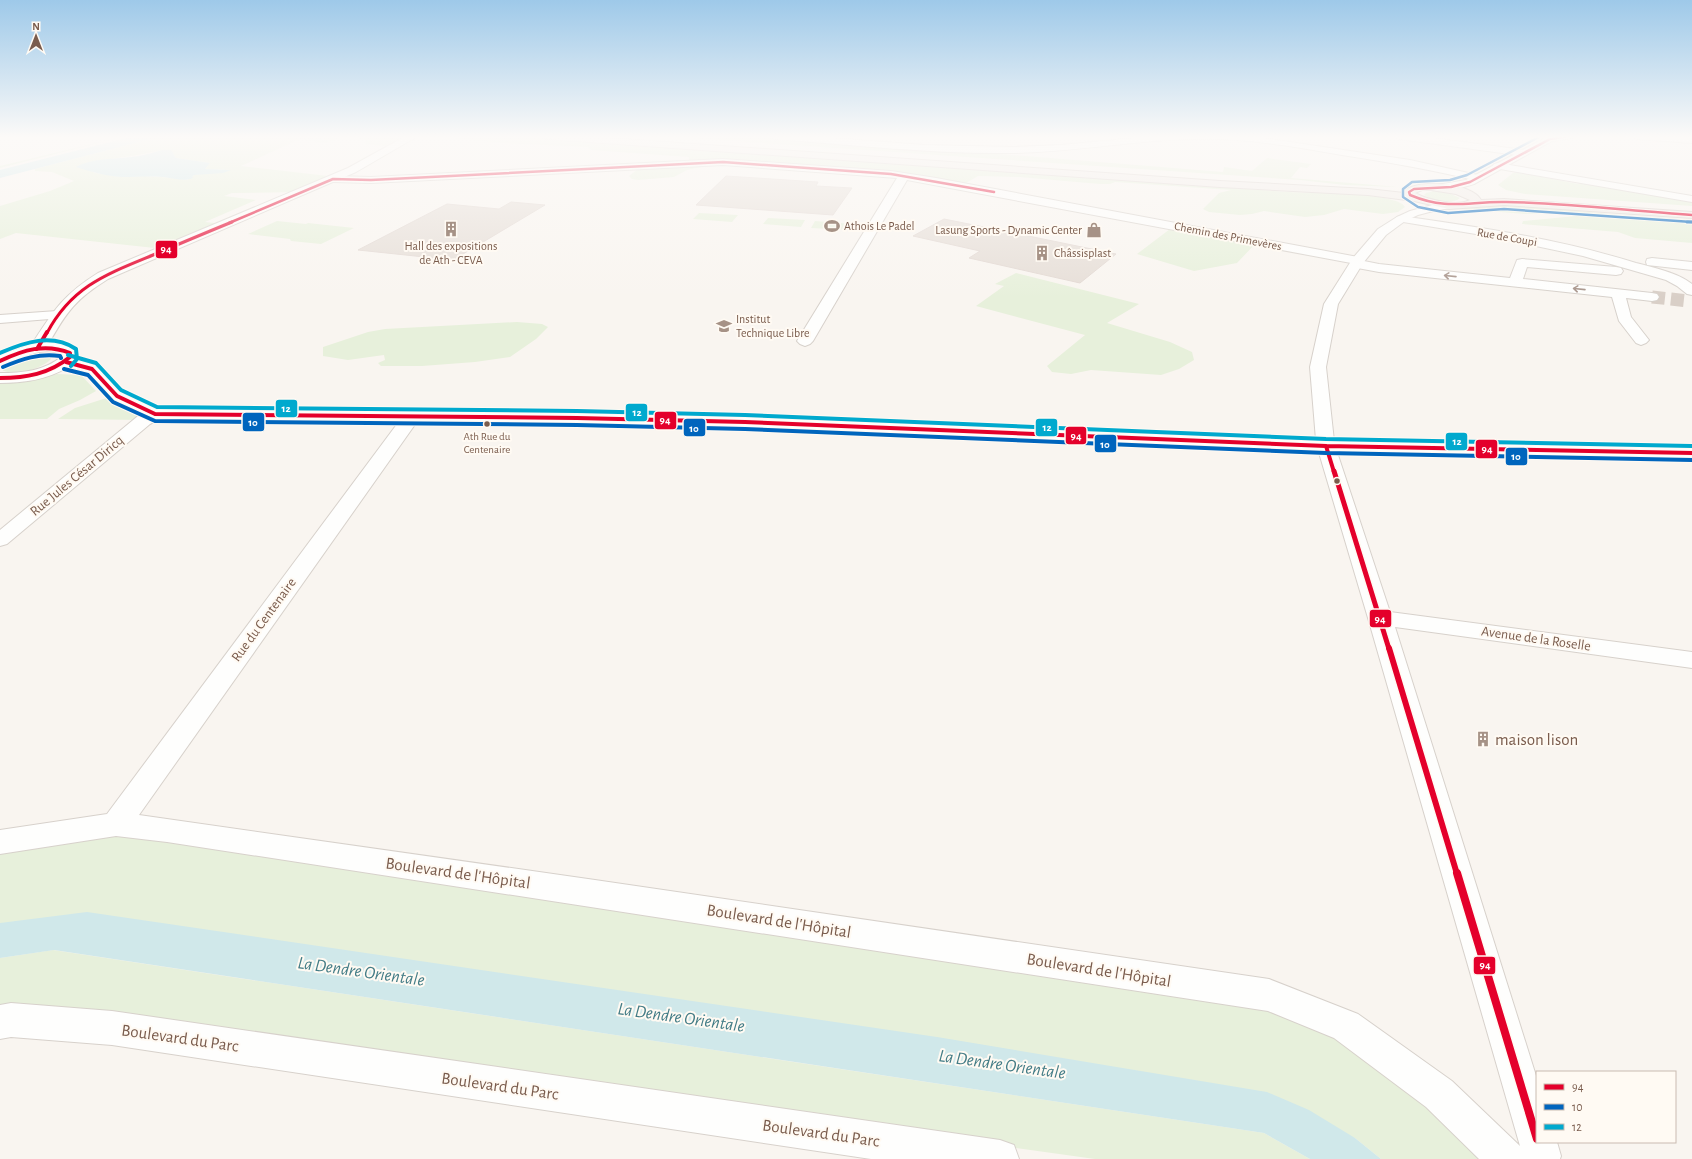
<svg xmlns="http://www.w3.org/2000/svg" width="1692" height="1159" viewBox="0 0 1692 1159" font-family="'Alegreya Sans',sans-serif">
<rect width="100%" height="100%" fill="#f9f5f0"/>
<path fill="#e7f0db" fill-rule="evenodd" d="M 118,136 L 126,136 L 0,168 L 0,166 L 117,138 Z
M 162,136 L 347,136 L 325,143 L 300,139 L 241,166 L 337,177 L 301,192 L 232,193 L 224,196 L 256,200 L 205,222 L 224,224 L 164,249 L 16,233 L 0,239 L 0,206 L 50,191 L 74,181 L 52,172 L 35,171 L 35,169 ZM 162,150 L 172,153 L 176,158 L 210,163 L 205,169 L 230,170 L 194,175 L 187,180 L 175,178 L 144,176 L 121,177 L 95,173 L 80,165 C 107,158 135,157 162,150 Z
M 353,136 L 406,136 L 384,146 L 366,144 L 365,140 Z
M 432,136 L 507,136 L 1288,192 C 1307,193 1398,192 1405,207 L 1398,212 L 1383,214 L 1344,209 L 1324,215 L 1305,217 L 1264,211 L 1252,214 L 1240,215 L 1209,212 L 1203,209 L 1219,193 L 1231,190 L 1115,182 L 1110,184 L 1100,184 L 1019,177 L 978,176 L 961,186 L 936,181 L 753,164 L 710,165 L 687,170 L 674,177 L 638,180 L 632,179 L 629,176 L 638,169 L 689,164 L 689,157 L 591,150 L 588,147 L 503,143 Z
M 661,136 L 775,136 L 1223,172 L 1224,167 L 1252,171 L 1267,158 L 1311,164 L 1307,168 L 1300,167 L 1291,178 L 1398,187 L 1345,185 L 1300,180 Z
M 1513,173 L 1523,173 L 1578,184 L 1580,183 L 1692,202 L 1692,206 L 1525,194 L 1506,190 L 1498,185 Z
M 1434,191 L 1451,194 L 1460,198 C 1452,205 1433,201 1424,195 L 1426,193 Z
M 1487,204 C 1521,202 1555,208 1588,212 C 1623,216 1657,217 1692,220 L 1692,243 L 1635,238 L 1618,232 L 1522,224 L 1523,221 L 1576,216 L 1569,212 L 1526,214 L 1450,208 L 1466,208 Z
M 699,213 L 738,215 L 732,222 L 693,219 Z
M 768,218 L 805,220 L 801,227 L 763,224 Z
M 277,221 L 306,224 L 308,223 L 354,228 L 321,244 L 291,241 L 290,239 L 248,234 Z
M 815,221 L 853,224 L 849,230 L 811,228 Z
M 1174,226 L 1257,242 L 1237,263 L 1194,271 L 1137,254 Z
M 1016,273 L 1139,304 L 1107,323 L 1170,342 L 1192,352 L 1194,360 L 1179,369 L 1161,375 L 1091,370 L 1071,374 L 1052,372 L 1047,366 L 1085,335 L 976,306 L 1004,286 L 995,284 Z
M 517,322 L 542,324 L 548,327 L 536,339 L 510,357 L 475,362 L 422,366 L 381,366 L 378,363 L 385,360 L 384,355 L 348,360 L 323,356 L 323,347 L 368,332 L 385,329 Z
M 43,354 L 51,357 L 51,359 C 42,369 11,378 1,369 C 4,358 32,354 43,354 Z
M 57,374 L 81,375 L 96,391 L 80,400 L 59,409 L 47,419 L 0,419 L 0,384 Z
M 116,395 L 155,414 L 144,420 L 58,419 L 75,408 Z
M 116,824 L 1269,995 L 1346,1026 L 1506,1159 L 1381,1159 L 1355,1138 L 0,923 L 0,842 Z
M 53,950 L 1264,1133 L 1310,1159 L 1095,1159 L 19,1008 L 0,1010 L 0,958 Z"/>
<path fill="#d0e8ea" d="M 134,136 L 162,136 L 0,178 L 0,170 Z
M 248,136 L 336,136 L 320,140 L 286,138 L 282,139 Z
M 162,150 L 171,150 L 176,158 L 210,163 L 205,169 L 231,170 L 223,173 L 194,175 L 192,177 L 193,178 C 184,182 173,178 163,177 C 149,176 136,177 122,177 C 106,176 91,172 76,167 C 92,158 114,159 131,157 C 142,156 152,153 162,150 Z
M 87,912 L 937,1037 L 1267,1092 L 1309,1110 L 1355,1138 L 1381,1159 L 1310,1159 L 1264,1133 L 54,950 L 0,958 L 0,923 Z"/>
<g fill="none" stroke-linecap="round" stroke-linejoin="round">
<path stroke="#d0e8ea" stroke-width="3.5" d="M 1661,136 L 1692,138"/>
</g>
<path fill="#e6ded7" stroke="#e2d8d2" d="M 726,176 L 818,182 L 816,186 L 852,188 L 833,215 L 696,205 Z
M 511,202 L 545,205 L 453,260 L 358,250 L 447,204 L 499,209 Z
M 944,219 L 1009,232 L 1116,254 L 1080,283 L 969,258 L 980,251 L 913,236 Z"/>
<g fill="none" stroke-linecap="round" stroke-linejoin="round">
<path stroke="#d9cfc7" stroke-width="13" stroke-dasharray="13 6" stroke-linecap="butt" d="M 1652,297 L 1689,301"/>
<defs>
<path id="minor" d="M 770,136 L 805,136 L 924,145 L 1013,147 L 1061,145 L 1157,136 L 1250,136 L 1410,160 L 1482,176 L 1483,178 L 1478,181 C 1433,170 1388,162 1342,155 C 1302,148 1262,141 1222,139 C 1152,136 1083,152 1013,153 C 933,154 854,145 775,139 Z
M 1394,136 L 1417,136 L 1524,150 L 1529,153 L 1524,156 L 1399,139 Z
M 1632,136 L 1692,137 L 1692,143 L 1637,139 Z
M 723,159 L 891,171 L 936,178 L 1358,257 L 1363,258 L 1364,261 L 1379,264 L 1510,278 L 1517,260 L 1522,259 L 1616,267 L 1621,268 L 1623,271 L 1621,274 L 1616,275 L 1527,267 L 1523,279 L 1652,293 L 1657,294 L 1659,297 L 1657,300 L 1652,301 L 1626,298 L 1631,317 L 1649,340 L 1646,343 L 1641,345 L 1636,343 L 1619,321 L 1612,297 L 1379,272 L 1352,267 L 1351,263 L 907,180 L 813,341 L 810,344 L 805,346 L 800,344 L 797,341 L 897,178 L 723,165 L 371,183 L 333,182 L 328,179 L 333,176 L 371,177 Z
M 1498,163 L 1692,196 L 1692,202 L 1494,168 L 1493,166 L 1494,164 Z
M 1401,216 C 1480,227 1559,239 1636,263 C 1655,268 1676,272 1692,284 L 1692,295 L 1687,294 L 1677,286 L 1666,280 L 1583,256 L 1494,237 L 1397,221 L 1395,219 L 1397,217 Z
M 1652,258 L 1692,262 L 1692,270 L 1647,265 L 1646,262 L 1647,259 Z
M 57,311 L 62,312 L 64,315 L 62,318 L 0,323 L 0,315 Z
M 155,409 L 161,410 L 164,414 L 161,418 L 150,424 L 7,544 L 0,546 L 0,530 L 138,416 Z
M 412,411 L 418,412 L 421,416 L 139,815 L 595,880 L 1269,979 L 1358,1014 L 1452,1081 L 1520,1146 L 1368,618 L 1317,446 L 1320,442 L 1326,441 L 1332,442 L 1335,446 L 1390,612 L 1692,652 L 1692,668 L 1395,627 L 1537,1079 L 1537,1142 L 1557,1142 L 1561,1156 L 1560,1159 L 1479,1159 L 1426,1107 L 1334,1038 L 1268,1011 L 167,842 L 116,836 L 0,854 L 0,830 L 107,814 L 406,412 Z
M 11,1003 L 112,1011 L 1000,1140 L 1014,1145 L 1019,1159 L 871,1159 L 112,1045 L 11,1037 L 0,1039 L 0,1005 Z"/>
<path id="tertiary" d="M 406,136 L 418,136 L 356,172 L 108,279 C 76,299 67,311 49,343 C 58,343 72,345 78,353 L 76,360 L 98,366 L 123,392 L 158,409 L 577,413 L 745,417 L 1316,440 L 1310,367 L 1324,304 L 1353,258 L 1378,229 L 1397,217 L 1410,211 L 1436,204 L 1449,203 L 1455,206 L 1453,208 L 1437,210 L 1418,215 L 1405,221 L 1386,235 L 1363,263 L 1338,304 L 1326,367 L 1334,441 L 1692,447 L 1692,459 L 1326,451 L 745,427 L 577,423 L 155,419 L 111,400 L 86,372 L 68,367 C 47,380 23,383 0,383 L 0,373 C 22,373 45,371 62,356 C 45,343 18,361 0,366 L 0,355 L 32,344 C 54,310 63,295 98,273 L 348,168 Z"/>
<path id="secondary" d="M 1554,136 L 1574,136 L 1572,138 L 1552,141 L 1474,184 C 1465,187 1438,195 1432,188 L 1437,185 L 1466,180 L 1547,137 Z"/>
<path id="trunk" d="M 543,136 L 581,136 L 1220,181 L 1368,189 L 1404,193 L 1405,190 C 1421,179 1472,183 1481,200 L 1504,199 L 1692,212 L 1692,218 L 1504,205 L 1449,209 L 1414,201 L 1368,195 L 1220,187 L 547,139 L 544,138 ZM 1431,190 L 1456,194 L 1470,200 C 1457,207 1428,200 1415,193 L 1422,190 Z"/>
</defs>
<use href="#minor" stroke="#d7d1cb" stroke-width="2"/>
<use href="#tertiary" stroke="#d7d1cb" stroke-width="2"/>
<use href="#secondary" stroke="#d9d2cb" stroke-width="2"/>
<use href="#trunk" stroke="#dad1cc" stroke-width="2"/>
<use href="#minor" fill="#fefefd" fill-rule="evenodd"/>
<use href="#tertiary" fill="#fefefd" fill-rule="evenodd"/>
<use href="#secondary" fill="#fefefd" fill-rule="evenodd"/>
<use href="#trunk" fill="#f2ece8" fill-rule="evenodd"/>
<defs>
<path id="bus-1-far5" d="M 1569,136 L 1550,139 L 1470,182 L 1451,187 L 1414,189 L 1409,192 L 1410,195 C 1448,211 1468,201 1506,202 C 1568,203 1630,211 1692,215
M 229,223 L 333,179 L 371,180 L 723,162 L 891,174 L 994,192"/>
<path id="bus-1-far4" d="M 47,333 C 72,286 107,274 153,255 C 179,244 205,233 232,222"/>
<path id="bus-1-far3" d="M 37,349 L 47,332
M 0,361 C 23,350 45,343 70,353 L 70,357 C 49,374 26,378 0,378
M 66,362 L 92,369 L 117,396 L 155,414 L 577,418 L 745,422 L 1326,446 L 1692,453
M 1326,446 L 1334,472"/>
<path id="bus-1-far2" d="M 1334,471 L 1389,649"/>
<path id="bus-1-far1" d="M 1389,648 L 1457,874"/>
<path id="bus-1" d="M 1457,873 L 1537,1139"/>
<path id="bus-2-far2" d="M 1541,136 L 1467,175 L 1450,180 L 1412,182 L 1403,189 L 1403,197 L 1418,207 L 1448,213 L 1504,209 L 1692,222"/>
<path id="bus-2-far1" d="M 1687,222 L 1692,222"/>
<path id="bus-2" d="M 3,367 C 22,359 39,353 60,356 L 61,358
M 64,369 L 88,375 L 113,402 L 155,421 L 577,425 L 745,429 L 1326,453 L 1692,460"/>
<path id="bus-3" d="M 0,353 C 25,342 52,333 76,349 L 77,359 L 71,366
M 68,355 L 96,363 L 121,390 L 157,407 L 577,411 L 745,415 L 1326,439 L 1692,446"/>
</defs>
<use href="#bus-1-far5" stroke="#fffaf3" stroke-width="4"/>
<use href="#bus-1-far4" stroke="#fffaf3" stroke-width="5"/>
<use href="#bus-1-far3" stroke="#fffaf3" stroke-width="6"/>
<use href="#bus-1-far2" stroke="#fffaf3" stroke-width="8"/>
<use href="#bus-1-far1" stroke="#fffaf3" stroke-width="9"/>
<use href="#bus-1" stroke="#fffaf3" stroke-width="11"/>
<use href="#bus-2-far2" stroke="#fffaf3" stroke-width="4"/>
<use href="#bus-2-far1" stroke="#fffaf3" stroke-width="5"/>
<use href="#bus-2" stroke="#fffaf3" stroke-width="6"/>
<use href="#bus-3" stroke="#fffaf3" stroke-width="6"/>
<use href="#bus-1-far5" stroke="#e4002b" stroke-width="2.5"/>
<use href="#bus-1-far4" stroke="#e4002b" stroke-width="3"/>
<use href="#bus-1-far3" stroke="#e4002b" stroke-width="4"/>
<use href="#bus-1-far2" stroke="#e4002b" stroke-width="5"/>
<use href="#bus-1-far1" stroke="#e4002b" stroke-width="6"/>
<use href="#bus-1" stroke="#e4002b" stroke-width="8"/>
<use href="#bus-2-far2" stroke="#0065bd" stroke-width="2.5"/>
<use href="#bus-2-far1" stroke="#0065bd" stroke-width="3"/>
<use href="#bus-2" stroke="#0065bd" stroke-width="4"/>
<use href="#bus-3" stroke="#00a9ce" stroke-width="4"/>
</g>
<defs><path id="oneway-shaft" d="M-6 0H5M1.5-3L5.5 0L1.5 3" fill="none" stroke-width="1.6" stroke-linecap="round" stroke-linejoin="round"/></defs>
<g stroke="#a8958b">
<use href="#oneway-shaft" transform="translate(1450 276) rotate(-174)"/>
<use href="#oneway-shaft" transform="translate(1579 289) rotate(-174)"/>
</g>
<linearGradient id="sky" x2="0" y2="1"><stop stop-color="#9ec9e9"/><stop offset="0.46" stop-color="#fcfaf8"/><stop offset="1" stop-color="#fcfaf8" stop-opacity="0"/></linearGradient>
<rect width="1692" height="298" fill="url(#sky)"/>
<defs>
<symbol id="stadium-bare" viewBox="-9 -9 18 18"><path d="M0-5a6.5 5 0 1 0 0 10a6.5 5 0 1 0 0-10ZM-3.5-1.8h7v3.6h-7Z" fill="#a69286" stroke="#fffaf3" stroke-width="2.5" paint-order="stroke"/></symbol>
<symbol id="building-bare" viewBox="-9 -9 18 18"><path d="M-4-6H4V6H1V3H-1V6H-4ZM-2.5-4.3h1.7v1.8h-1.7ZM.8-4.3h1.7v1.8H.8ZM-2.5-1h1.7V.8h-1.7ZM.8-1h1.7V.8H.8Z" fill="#a69286" stroke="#fffaf3" stroke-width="2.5" paint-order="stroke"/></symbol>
<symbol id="shop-bare" viewBox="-9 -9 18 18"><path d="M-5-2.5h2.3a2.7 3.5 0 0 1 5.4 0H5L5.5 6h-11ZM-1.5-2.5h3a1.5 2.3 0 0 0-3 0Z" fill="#a69286" stroke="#fffaf3" stroke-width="2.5" paint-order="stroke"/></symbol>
<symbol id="school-bare" viewBox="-9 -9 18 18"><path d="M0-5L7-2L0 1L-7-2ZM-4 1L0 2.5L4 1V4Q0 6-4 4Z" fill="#a69286" stroke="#fffaf3" stroke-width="2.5" paint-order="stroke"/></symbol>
</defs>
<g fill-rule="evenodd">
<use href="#stadium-bare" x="821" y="215" width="22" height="22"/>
<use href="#building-bare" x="440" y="218" width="22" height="22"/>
<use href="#shop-bare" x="1083" y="219" width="22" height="22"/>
<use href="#building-bare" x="1031" y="242" width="22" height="22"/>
<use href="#school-bare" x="713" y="315" width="22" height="22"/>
<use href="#building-bare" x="1472" y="728" width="22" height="22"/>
</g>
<g fill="#7a5c4d" stroke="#fffaf3" stroke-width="1.5">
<circle cx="487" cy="424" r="3.5"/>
<circle cx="1337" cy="481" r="3.5"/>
</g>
<g text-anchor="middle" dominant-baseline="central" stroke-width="4" stroke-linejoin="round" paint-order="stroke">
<g font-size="11" fill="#7a5c4d" stroke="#fffaf3">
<text x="487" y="436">Ath Rue du<tspan x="487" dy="13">Centenaire</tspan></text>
</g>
<g font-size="12" fill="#7a5c4d" stroke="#fffaf3" text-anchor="start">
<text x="844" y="226">Athois Le Padel</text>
<text x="1082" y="230" text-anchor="end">Lasung Sports - Dynamic Center</text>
<text x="451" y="246" text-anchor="middle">Hall des expositions<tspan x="451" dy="14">de Ath - CEVA</tspan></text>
<text x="1054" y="253">Châssisplast</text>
<text x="736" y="319">Institut<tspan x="736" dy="14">Technique Libre</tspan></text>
</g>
<g font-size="12" fill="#7a5c4d" stroke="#fffaf3">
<text transform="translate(1228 236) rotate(11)">Chemin des Primevères</text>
<text transform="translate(1507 237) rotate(10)">Rue de Coupi</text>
</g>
<g font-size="14" fill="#7a5c4d" stroke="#fffaf3">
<text transform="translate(77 476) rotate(-40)">Rue Jules César Diricq</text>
<text transform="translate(264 620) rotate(-54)">Rue du Centenaire</text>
<text transform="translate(1536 639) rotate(8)">Avenue de la Roselle</text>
</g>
<g font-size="17" fill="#7a5c4d" stroke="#fffaf3" text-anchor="start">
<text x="1495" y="739">maison lison</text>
</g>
<g font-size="17" fill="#7a5c4d" stroke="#fffaf3">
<text transform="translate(458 873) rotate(8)">Boulevard de l'Hôpital</text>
<text transform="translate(779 921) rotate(9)">Boulevard de l'Hôpital</text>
<text transform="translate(1099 970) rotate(9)">Boulevard de l'Hôpital</text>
<text transform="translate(180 1038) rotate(8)">Boulevard du Parc</text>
<text transform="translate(500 1086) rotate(8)">Boulevard du Parc</text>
<text transform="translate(821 1133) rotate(8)">Boulevard du Parc</text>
</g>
<g font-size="18" font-style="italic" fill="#437c86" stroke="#fffaf3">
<text transform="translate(361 972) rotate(8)">La Dendre Orientale</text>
<text transform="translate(681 1018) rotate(8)">La Dendre Orientale</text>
<text transform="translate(1002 1065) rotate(8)">La Dendre Orientale</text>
</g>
</g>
<g stroke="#fffaf3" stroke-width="1.5">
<rect x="155" y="240" width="23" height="19" rx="4" fill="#e4002b"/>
<rect x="275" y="399" width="23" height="19" rx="4" fill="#00a9ce"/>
<rect x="625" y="403" width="23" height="19" rx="4" fill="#00a9ce"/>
<rect x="654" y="411" width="23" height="19" rx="4" fill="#e4002b"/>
<rect x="242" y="412" width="23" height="20" rx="4" fill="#0065bd"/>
<rect x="1035" y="418" width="23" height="19" rx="4" fill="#00a9ce"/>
<rect x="683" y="418" width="23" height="19" rx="4" fill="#0065bd"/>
<rect x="1065" y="426" width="22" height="19" rx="4" fill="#e4002b"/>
<rect x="1445" y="432" width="23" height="19" rx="4" fill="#00a9ce"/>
<rect x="1094" y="434" width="23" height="19" rx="4" fill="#0065bd"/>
<rect x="1475" y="439" width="23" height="20" rx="4" fill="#e4002b"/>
<rect x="1505" y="447" width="23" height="19" rx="4" fill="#0065bd"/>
<rect x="1369" y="609" width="23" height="19" rx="4" fill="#e4002b"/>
<rect x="1473" y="956" width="23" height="19" rx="4" fill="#e4002b"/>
</g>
<g font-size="11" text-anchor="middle" font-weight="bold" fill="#fff">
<text x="166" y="253">94</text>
<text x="286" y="412">12</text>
<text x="637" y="416">12</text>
<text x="665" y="424">94</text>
<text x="253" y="426">10</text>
<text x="1047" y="431">12</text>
<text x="694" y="432">10</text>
<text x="1076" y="440">94</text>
<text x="1457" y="445">12</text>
<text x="1105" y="448">10</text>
<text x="1487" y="453">94</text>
<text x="1516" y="460">10</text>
<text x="1380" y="623">94</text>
<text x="1485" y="969">94</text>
</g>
<rect x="1536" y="1071" width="140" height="72" fill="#fffaf3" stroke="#cabbb1"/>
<rect x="1544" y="1084" width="20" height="6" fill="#e4002b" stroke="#cabbb1"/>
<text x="1572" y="1091" font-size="12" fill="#7a5c4d">94</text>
<rect x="1544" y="1104" width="20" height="6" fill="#0065bd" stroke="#cabbb1"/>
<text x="1572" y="1111" font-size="12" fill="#7a5c4d">10</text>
<rect x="1544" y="1124" width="20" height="6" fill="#00a9ce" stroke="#cabbb1"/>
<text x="1572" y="1131" font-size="12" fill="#7a5c4d">12</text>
<g transform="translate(36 36)" stroke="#fffaf3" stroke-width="3" paint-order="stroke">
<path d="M0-3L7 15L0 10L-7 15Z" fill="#7a5c4d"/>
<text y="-6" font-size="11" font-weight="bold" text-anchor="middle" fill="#7a5c4d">N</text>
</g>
</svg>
